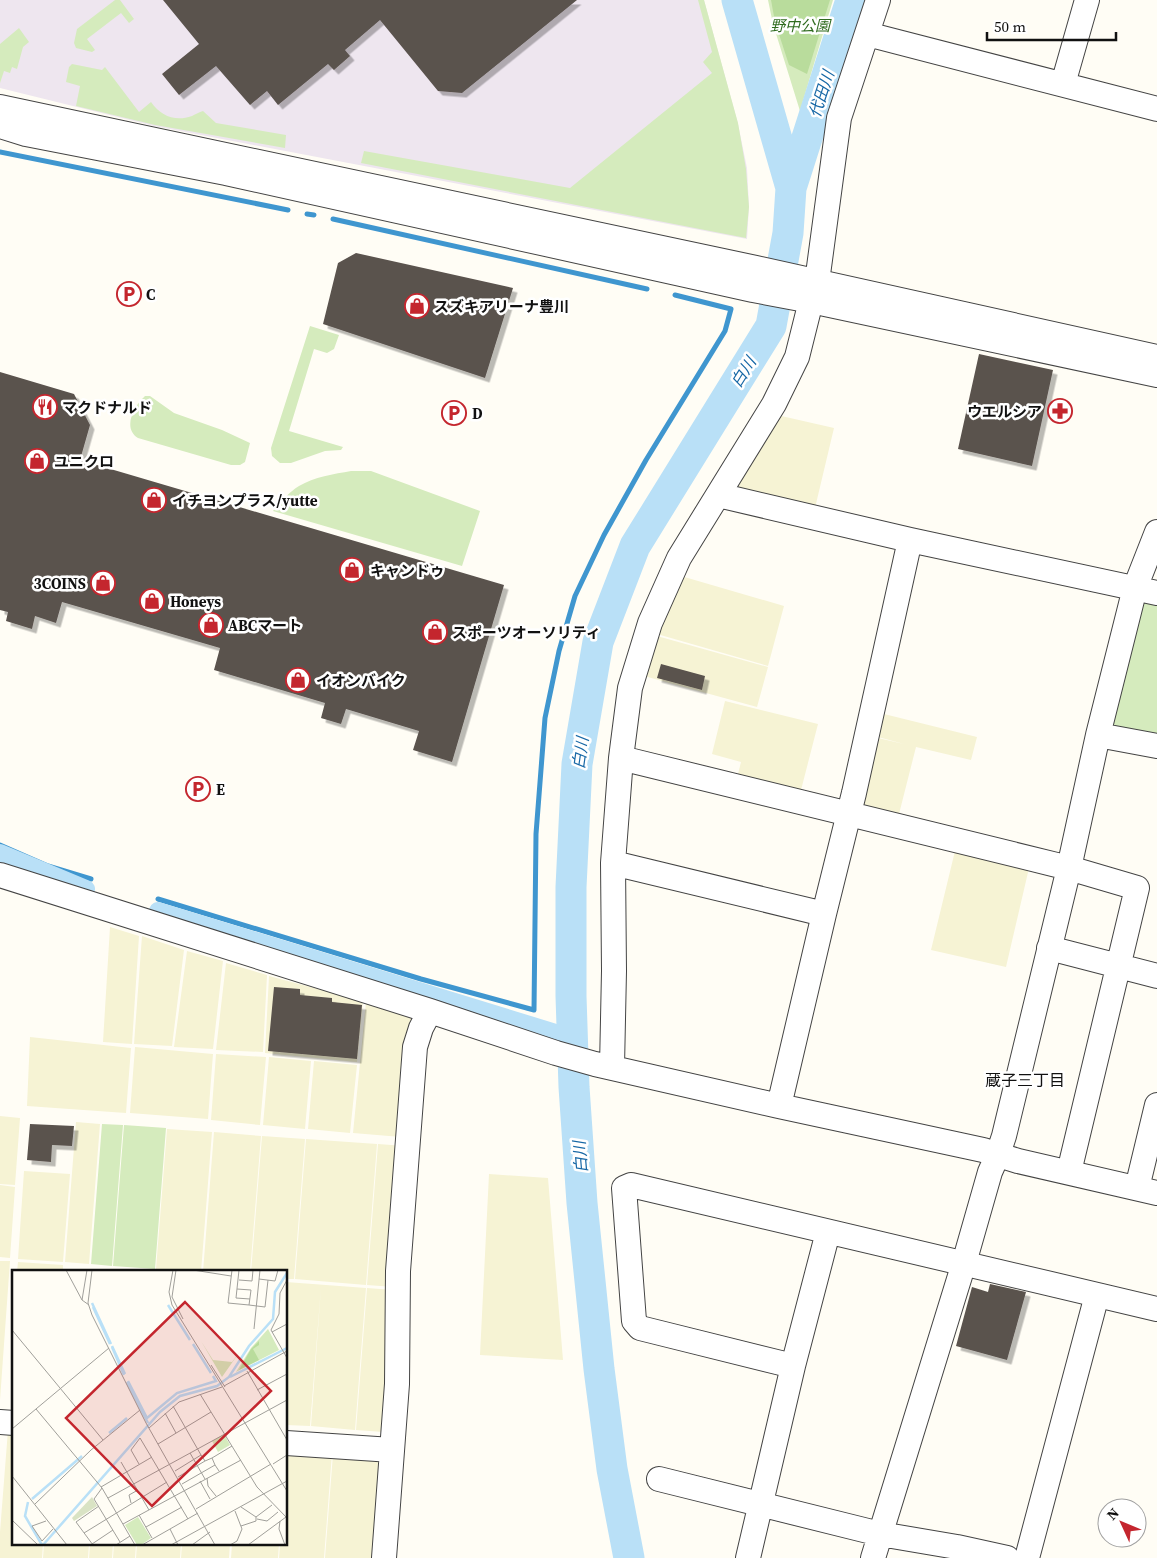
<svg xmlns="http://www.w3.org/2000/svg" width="1157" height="1558" viewBox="0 0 1157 1558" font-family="'Source Serif 4','Noto Sans JP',serif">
<defs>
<filter id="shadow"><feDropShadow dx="4.5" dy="4.5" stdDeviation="0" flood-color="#0004"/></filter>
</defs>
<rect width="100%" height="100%" fill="#fffdf5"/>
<path fill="#eee6ef" d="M 0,0 L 704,0 L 738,124 L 747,168 L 749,207 L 747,239 L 154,126 L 0,88 Z"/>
<path fill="#f6f3d4" d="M 777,415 L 834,428 L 815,508 L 733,489 Z
M 681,576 L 784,606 L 768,666 L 657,634 Z
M 657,636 L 768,667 L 757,707 L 644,676 Z
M 725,701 L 818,724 L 800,794 L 737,778 L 741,762 L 712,754 Z
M 884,714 L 977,737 L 971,760 L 916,747 L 898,818 L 862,811 L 878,738 L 904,744 L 878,737 Z
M 955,851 L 1029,868 L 1006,967 L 931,950 Z
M 110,927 L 139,936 L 132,1044 L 103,1042 Z
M 142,936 L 184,950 L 172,1046 L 134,1044 Z
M 187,951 L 223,961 L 213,1049 L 174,1047 Z
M 226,963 L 267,975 L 263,1052 L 216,1050 Z
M 269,976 L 363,1001 L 357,1062 L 265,1053 Z
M 366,1002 L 412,1016 L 401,1137 L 353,1133 Z
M 30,1037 L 131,1048 L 126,1113 L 27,1106 Z
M 135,1047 L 213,1054 L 208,1119 L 130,1113 Z
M 216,1054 L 266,1057 L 260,1125 L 211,1120 Z
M 269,1057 L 311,1061 L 305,1129 L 263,1125 Z
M 314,1061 L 357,1065 L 350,1133 L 308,1129 Z
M 0,1116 L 20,1118 L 15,1185 L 0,1184 Z
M 76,1122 L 100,1124 L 89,1264 L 65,1262 Z
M 167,1129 L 212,1132 L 201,1272 L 156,1269 Z
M 214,1132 L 261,1136 L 250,1272 L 203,1272 Z
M 262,1136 L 305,1139 L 294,1279 L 286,1279 L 286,1272 L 251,1272 Z
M 306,1139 L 377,1144 L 366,1285 L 295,1279 Z
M 378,1144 L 405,1146 L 394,1287 L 367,1285 Z
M 24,1171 L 70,1174 L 63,1262 L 18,1259 Z
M 489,1174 L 548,1178 L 563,1360 L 480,1355 Z
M 0,1185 L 15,1187 L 10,1258 L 0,1257 Z
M 0,1261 L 10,1261 L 0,1400 Z
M 18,1262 L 63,1265 L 63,1272 L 17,1272 Z
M 286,1282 L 366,1288 L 355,1430 L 311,1426 L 321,1287 L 310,1426 L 286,1425 Z
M 367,1288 L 394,1290 L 383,1432 L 356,1430 Z
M 8,1430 L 14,1430 L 14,1544 L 43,1544 L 42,1558 L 0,1558 L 0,1532 Z
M 287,1450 L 332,1453 L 324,1558 L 279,1558 L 280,1544 L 286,1544 Z
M 333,1454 L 384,1457 L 376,1558 L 325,1558 Z
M 44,1544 L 89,1544 L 88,1558 L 43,1558 Z
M 90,1544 L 113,1544 L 112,1558 L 89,1558 Z
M 114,1544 L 136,1544 L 135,1558 L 113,1558 Z
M 137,1544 L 181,1544 L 180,1558 L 136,1558 Z
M 182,1544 L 230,1544 L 229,1558 L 181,1558 Z
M 232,1544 L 279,1544 L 278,1558 L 231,1558 Z"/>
<path fill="#d5ebbd" d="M 115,0 L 120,0 L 134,19 L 129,23 L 121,13 L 87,39 L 95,50 L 92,52 L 76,48 L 74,43 L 77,29 Z
M 698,0 L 704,0 L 738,123 L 746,169 L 749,207 L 746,238 L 361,163 L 364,151 L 570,188 L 712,73 L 703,62 L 712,52 Z
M 768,0 L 833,0 L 800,111 L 773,24 Z
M 19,28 L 29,42 L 23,47 L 17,69 L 12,67 L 10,73 L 4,71 L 0,83 L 0,44 Z
M 72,64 L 102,70 L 105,67 L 139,112 L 151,102 C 161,116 175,122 192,116 C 196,114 199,112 203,111 L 216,123 L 286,135 L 285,148 L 155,125 L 76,106 L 80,86 L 66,82 L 69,67 Z
M 310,326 L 339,335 L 334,349 L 327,353 L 314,349 L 289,431 L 343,447 L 341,450 L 325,451 L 291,463 L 280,463 L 272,456 L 271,448 Z
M 145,396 L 150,396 L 174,413 L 222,430 L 250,443 L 245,462 L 240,465 L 231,465 L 138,438 C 122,428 134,406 145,396 Z
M 351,471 L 371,471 L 480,511 L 462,566 L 273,511 C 281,502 289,492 299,486 C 314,477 334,474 351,471 Z
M 1141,602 L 1157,605 L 1157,738 L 1111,728 Z
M 102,1124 L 123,1125 L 112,1266 L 91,1264 Z
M 124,1125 L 166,1128 L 155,1269 L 113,1266 Z"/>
<path fill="#b9dc9c" d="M 771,0 L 830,0 L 807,74 L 789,65 L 775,22 Z"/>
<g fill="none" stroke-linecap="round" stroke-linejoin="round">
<path stroke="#3f96cf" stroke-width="5" d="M 0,152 L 288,210
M 307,214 L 314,215
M 333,219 L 647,289
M 0,845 L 48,866 L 91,879
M 158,899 L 421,979 L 534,1010 L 536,834 L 545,718 L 559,651 L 575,596 L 604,535 L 646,460 L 725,331 L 731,309 L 675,295"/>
<path stroke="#b9e0f7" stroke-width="18" d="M 0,853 L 86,889
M 158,911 L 572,1038"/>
<path stroke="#b9e0f7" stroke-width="31" d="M 791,188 L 851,0
M 629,1558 L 612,1469 L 599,1369 L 582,1203 L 574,1087 L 571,996 L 571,887 L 577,764 L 598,642 L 635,546 L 771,326 L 788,233 L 791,188 L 737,0"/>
</g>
<path fill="#5a524d" filter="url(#shadow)" d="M 163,0 L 577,0 L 462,93 L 438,91 L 380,20 L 345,50 L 350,56 L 334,70 L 328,64 L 278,105 L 267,91 L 250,105 L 216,66 L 179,95 L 162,74 L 199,44 Z
M 356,253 L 513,288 L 485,378 L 323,324 L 338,263 Z
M 979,354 L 1053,370 L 1032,466 L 958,449 Z
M 0,372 L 74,394 L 90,425 L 80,460 L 504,585 L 452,762 L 413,750 L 419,731 L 346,709 L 341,724 L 321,718 L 325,703 L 214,670 L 220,648 L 62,602 L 56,623 L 35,616 L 32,629 L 6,621 L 8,612 L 0,610 Z
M 661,664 L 705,676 L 702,690 L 657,678 Z
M 274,987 L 300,989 L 300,995 L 332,998 L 332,1002 L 362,1005 L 357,1059 L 268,1051 Z
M 30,1124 L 74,1126 L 72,1146 L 52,1145 L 51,1162 L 27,1160 Z
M 990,1284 L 1026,1292 L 1007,1360 L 956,1346 L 972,1287 L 988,1292 Z"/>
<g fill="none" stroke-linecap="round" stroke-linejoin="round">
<defs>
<path id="minor" d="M 867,34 L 1157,109
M 1063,84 L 1087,0
M 0,107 L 756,268 L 1157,357
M 0,126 L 26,134 L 226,173 L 753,290 L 811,301 L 1157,375
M 817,282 L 839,118 L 878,0
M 718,495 L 910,540 L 1157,593
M 1098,735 L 1157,746
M 621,758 L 1069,868 L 1137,888 L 1069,1172
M 613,863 L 824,914
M 0,875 L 430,1011 L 556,1053 L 595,1064 L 779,1106 L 983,1150 L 1018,1161 L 1157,1193
M 1049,948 L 1157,976
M 612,1067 L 614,971 L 613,863 L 621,758 L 630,688 L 650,623 L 679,558 L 774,404 L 797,357 L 811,301
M 779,1106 L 824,914 L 854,793 L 910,540
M 1137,1188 L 1157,1105
M 793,1366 L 640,1328 L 634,1321 L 624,1188 L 631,1185 L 1157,1309
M 0,1422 L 14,1423
M 286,1443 L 392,1450
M 659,1479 L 880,1534 L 957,1547 L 1007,1558
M 384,1558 L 397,1384 L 398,1271 L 415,1047 L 421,1028 L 430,1011
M 748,1558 L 793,1366 L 828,1232
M 873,1558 L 964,1263 L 990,1172 L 998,1154 L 1004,1136 L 1069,868 L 1098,735 L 1135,588 L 1157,532
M 1027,1558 L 1097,1295"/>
</defs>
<use href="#minor" stroke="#444" stroke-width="26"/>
<use href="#minor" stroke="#fff" stroke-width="24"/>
</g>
<defs>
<symbol id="parking-ring" viewBox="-11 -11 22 22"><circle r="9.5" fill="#fff" stroke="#c4262e" stroke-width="1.5"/><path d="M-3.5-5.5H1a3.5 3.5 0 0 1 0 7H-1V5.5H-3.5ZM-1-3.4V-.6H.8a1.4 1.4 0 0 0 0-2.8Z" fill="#c4262e"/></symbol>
<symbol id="shop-ring" viewBox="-11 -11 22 22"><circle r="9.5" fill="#fff" stroke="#c4262e" stroke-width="1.5"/><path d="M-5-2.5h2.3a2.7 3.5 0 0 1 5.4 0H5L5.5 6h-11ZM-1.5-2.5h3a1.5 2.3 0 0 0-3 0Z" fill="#c4262e"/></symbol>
<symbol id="restaurant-ring" viewBox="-11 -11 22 22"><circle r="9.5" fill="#fff" stroke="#c4262e" stroke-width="1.5"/><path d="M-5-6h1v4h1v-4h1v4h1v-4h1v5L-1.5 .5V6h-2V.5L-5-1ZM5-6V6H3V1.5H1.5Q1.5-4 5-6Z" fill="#c4262e"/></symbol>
<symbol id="pharmacy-ring" viewBox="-11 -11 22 22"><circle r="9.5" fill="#fff" stroke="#c4262e" stroke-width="1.5"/><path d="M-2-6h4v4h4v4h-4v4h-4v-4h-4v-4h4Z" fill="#c4262e"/></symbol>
</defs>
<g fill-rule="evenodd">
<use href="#parking-ring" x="115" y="280" width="28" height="28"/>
<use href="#shop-ring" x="403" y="292" width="28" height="28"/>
<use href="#restaurant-ring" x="31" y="393" width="28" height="28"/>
<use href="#pharmacy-ring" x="1046" y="397" width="28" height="28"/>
<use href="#parking-ring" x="440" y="399" width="28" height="28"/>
<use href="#shop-ring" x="23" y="447" width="28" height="28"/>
<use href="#shop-ring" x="140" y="486" width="28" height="28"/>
<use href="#shop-ring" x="338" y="556" width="28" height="28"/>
<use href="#shop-ring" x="89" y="569" width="28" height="28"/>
<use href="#shop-ring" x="138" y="587" width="28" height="28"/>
<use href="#shop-ring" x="197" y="611" width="28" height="28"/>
<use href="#shop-ring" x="421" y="618" width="28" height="28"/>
<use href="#shop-ring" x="284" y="666" width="28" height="28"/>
<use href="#parking-ring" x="184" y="775" width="28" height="28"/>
</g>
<g text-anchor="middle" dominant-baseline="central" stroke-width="5" stroke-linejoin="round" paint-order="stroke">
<g font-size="15" font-style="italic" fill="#2f6b1f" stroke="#fff">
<text x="800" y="25">野中公園</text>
</g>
<g font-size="15" font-weight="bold" fill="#111" stroke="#fff" text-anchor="start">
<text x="146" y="294">C</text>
<text x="434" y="306">スズキアリーナ豊川</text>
<text x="62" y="407">マクドナルド</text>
<text x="1042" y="411" text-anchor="end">ウエルシア</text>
<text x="472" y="413">D</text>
<text x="54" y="461">ユニクロ</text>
<text x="172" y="500">イチヨンプラス/yutte</text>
<text x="370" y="570">キャンドゥ</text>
<text x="86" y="583" text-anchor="end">3COINS</text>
<text x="170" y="601">Honeys</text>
<text x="228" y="625">ABCマート</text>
<text x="452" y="632">スポーツオーソリティ</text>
<text x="316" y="680">イオンバイク</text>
<text x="216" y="789">E</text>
</g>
<g font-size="16" font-style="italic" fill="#1768a6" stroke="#fff">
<text transform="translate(821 94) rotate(-72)">代田川</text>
<text transform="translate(743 372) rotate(-58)">白川</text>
<text transform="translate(580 753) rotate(-82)">白川</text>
<text transform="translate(580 1157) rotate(-95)">白川</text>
</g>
<g font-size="16" fill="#111" stroke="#fff">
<text x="1025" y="1080">蔵子三丁目</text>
</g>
</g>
<g transform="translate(12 1270)">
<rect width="275" height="275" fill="#fffdf5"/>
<path d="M 256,59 L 267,80 L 224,102 L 239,78 ZM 189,71 L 201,90 L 220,92 L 229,80 L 210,107 ZM 212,164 L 218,175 L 206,182 L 200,171 ZM 126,247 L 139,268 L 129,275 L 125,275 L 113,255 Z" fill="#d5ebbd"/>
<path d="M 247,71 L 247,75 L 241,79 L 247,90 L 227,100 L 239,79 Z" fill="#b9dc9c"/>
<path d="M 80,227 L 85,236 L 62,251 L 60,248 Z" fill="#d9e3c4"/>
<path fill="none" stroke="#b9e0f7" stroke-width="2.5" d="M 80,33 L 99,74M 156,35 L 178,70M 81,37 L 98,74M 181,74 L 199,103M 100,76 L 113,104M 100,77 L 112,105M 218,107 L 275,78M 116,111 L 135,148 L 165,123 L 204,111 L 201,106M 115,112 L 136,153M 97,163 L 115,148M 20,229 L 70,186M 16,232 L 13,246 L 30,275M 31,275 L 148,142 L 168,126 L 205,116 L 217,107 L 237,76 L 261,49 L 263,22 L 275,3"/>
<path fill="none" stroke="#a09f9a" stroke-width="1" d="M 54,0 L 70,30M 75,0 L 70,30 L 77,35M 80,0 L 76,33 L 80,45 L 134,153 L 203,275M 161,0 L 157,22 L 160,35 L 275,221M 164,0 L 160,27 L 171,49M 181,0 L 219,6M 220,0 L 216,33 L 237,35 L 239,20 L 225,19M 227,0 L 224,28 L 238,29M 247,9 L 263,11 L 266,0M 227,10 L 240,11 L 241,0M 275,10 L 268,23 L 267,44 L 259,60 L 275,88M 237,35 L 253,37 L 256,10M 242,59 L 248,0M 0,60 L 91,170M 260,62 L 275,54M 199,95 L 213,117M 235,101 L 275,170M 212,116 L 275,81M 245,120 L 275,104M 188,124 L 245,217 L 275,248M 161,136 L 189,185 L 163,201M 24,139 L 90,218 L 123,275M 153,143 L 164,163M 137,158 L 167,132 L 210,117M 0,159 L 97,78M 146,174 L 199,142M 178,183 L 193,209M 200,188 L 220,176M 193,191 L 200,188 L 203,195M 109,192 L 137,240M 127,194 L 119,180 L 128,168 L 176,249M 261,194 L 275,185M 0,206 L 55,275M 166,207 L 193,191 L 189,185M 195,208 L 196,216 L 204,226M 188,211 L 198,229M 170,214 L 203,195 L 207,201M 89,217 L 140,187M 90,218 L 82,229 L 108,272M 96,228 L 275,130M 119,233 L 117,225 L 126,220M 23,234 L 79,180 L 128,140M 229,237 L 244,247M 184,239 L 259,194M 127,245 L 140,268M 245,249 L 255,251 L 266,242M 0,250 L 26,275M 34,251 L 20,256 L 30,271 L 41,259M 244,251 L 244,247 L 260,235M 268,251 L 267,259 L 273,275M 111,254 L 229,190M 229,256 L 244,251M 134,257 L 170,237M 158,259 L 166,275M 72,263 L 155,212M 80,274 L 101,260M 81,275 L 64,252 L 87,236M 104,275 L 118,266M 130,275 L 186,243M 159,275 L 275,211M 180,275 L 198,262M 218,275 L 225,271 L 230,259 L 223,241M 236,275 L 274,247"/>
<path fill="#c4262e" fill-opacity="0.15" stroke="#c4262e" stroke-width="2.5" d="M 173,32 L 259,121 L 140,236 L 54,148 Z"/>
<rect width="275" height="275" fill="none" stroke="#111" stroke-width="2.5"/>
</g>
<g transform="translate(1122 1523) rotate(314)"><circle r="24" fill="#ffffff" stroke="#a0a0a0"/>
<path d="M0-4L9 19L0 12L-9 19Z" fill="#c4262e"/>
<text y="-8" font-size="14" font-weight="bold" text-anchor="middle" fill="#111111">N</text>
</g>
<path d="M987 32v8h129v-8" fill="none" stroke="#111111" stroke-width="2.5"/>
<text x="994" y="32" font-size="15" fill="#111111" stroke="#ffffff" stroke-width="4" paint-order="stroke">50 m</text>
</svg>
